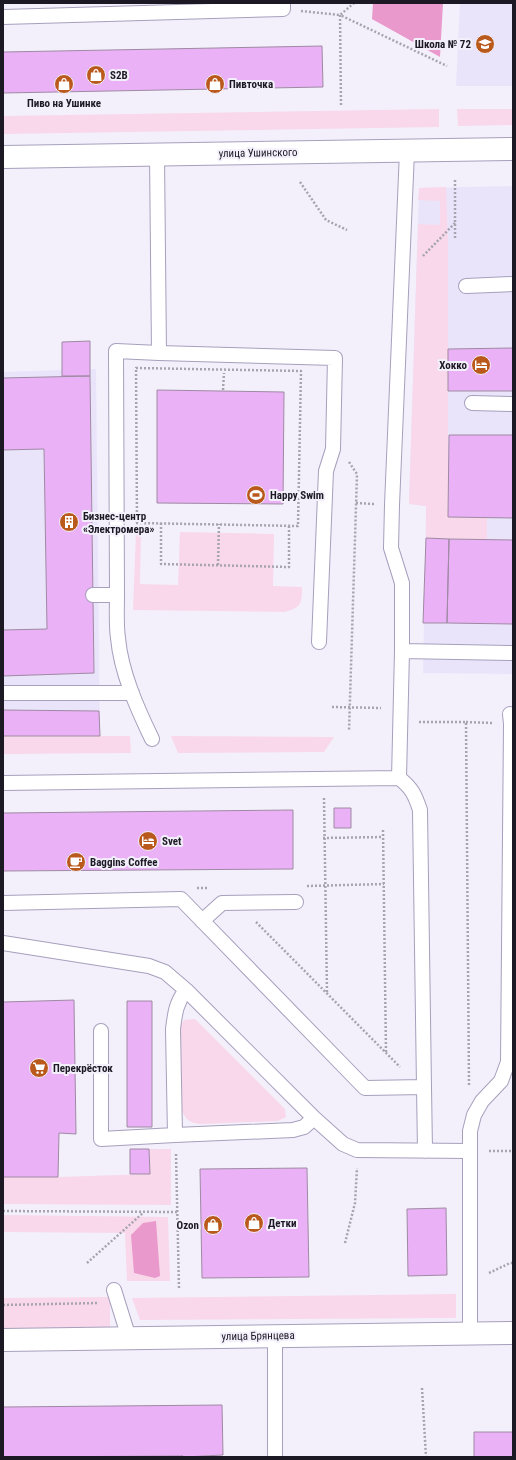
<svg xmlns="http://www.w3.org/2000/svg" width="516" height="1460" viewBox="0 0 516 1460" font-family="'Roboto Condensed',sans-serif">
<rect width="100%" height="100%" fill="#f3f0fc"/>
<path fill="#eae4fb" d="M 460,3 L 513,3 L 513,86 L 456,86 Z
M 513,186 L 513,674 L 423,673 L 426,506 L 409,504 L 419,188 Z
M 96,369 L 100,736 L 3,736 L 3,372 Z"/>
<path fill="#f8d8ea" d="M 439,109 L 439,127 L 3,134 L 3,116 Z
M 457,109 L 513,109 L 513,125 L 458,126 Z
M 446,187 L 448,243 L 448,517 L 487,517 L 487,540 L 426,538 L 426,506 L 409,504 L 418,224 L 440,225 L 440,201 L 418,200 L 419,188 Z
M 136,532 L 141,532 L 140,584 L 178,585 L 180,532 L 274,534 L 273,586 L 302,587 C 302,603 302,607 285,612 L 133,610 Z
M 3,736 L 130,736 L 131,753 L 3,754 Z
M 171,736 L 334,737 L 324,752 L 178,753 Z
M 195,1019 L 285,1109 L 286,1117 L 278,1121 L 201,1124 C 189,1123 186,1120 181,1109 L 179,1027 L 184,1020 Z
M 149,1149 L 171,1149 L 171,1205 L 3,1204 L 3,1177 L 58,1177 L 150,1174 Z
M 3,1215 L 168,1217 L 170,1281 L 127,1281 L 125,1233 L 3,1232 Z
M 456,1294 L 456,1318 L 140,1320 L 132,1298 Z
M 110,1297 L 110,1328 L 3,1328 L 3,1298 Z"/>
<path fill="#e999cb" d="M 373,3 L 443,3 L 440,57 L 372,19 Z
M 156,1221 L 160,1276 L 155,1278 L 134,1273 L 131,1235 L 143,1223 Z"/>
<path fill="#ebb1f7" stroke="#9e8aa2" d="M 322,46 L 323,87 L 3,93 L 3,52 Z
M 90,341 L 90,376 L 62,376 L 62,342 Z
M 513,348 L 513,391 L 448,391 L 448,349 Z
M 90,376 L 94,673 L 3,676 L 3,630 L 47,629 L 44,449 L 3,450 L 3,378 Z
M 157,390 L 284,392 L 283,504 L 157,503 Z
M 449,435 L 513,435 L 513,518 L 448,517 Z
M 426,538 L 449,539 L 447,623 L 423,623 Z
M 449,539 L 513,540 L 513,624 L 447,623 Z
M 3,710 L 99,711 L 100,736 L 3,736 Z
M 334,808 L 351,808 L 351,828 L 334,828 Z
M 293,810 L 293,869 L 3,871 L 3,813 Z
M 74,1000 L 76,1134 L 59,1133 L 58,1177 L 3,1177 L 3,1002 Z
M 127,1001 L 152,1001 L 152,1127 L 127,1127 Z
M 130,1149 L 149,1149 L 150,1174 L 130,1174 Z
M 307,1168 L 309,1277 L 202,1278 L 200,1169 Z
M 446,1208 L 447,1275 L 408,1276 L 407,1209 Z
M 222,1405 L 223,1455 L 184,1457 L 180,1457 L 183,1456 L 3,1457 L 3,1407 Z
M 474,1432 L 513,1432 L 513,1457 L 474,1457 Z"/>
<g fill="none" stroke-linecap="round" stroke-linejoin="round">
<defs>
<path id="service" d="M 3,17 L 283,9 L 283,3
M 157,155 L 159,353 L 335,358 L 333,449 L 326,471 L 319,642
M 466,286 L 513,284
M 472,403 L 513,404
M 93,595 L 117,595 C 117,609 116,624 118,638 C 121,672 137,708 152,739
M 117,595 L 116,351 L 159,353
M 402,651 L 513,653
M 3,693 L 132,693
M 399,778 L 402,651 L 402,583 L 391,548 L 392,505 L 407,151
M 3,783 L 399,778 C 412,788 415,795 420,810 L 424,1087 L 365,1088 L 181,899 L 3,903
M 202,921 L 222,903 L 296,902
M 3,943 L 149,966 L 165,972 L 186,990 L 314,1118 L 343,1144 L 357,1150 L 470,1151 L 470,1333
M 186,990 C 176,1003 175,1013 173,1029 L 175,1135 L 293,1130 L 304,1127 L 314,1118
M 101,1031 L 101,1139 L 175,1135
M 424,1087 L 425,1151
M 470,1151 L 470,1131 L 474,1115 L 482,1101 L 501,1081 L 508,1062 L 511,724 L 510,714
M 114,1290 L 129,1338
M 275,1457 L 275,1336"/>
<path id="minor" d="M 3,1340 L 513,1333"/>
<path id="tertiary" d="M 3,157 L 513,149"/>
</defs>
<use href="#service" stroke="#a79fbc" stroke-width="16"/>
<use href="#minor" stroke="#a79fbc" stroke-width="24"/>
<use href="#tertiary" stroke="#a79fbc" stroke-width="24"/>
<path stroke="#a7a4af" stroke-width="2.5" stroke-dasharray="2 2" stroke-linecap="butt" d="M 301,11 L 340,15 L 354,3
M 341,105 L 340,15 L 447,66
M 300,182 L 326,220 L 347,230
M 455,238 L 455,180
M 423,256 L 455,223
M 136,368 L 301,371 L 298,526 L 137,523 Z
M 223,390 L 224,373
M 349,462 L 357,474 L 349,731
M 356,503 L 374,504
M 161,523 L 161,564 L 289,567 L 289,526
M 218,565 L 219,524
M 332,707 L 381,708
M 419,722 L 466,722 L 469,1085
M 466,722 L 492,723
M 324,798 L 327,993
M 383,830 L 386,1053
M 323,838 L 383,837
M 307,886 L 384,884
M 197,888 L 208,888
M 256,922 L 400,1067
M 489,1151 L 513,1151
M 176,1154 L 179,1289
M 3,1211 L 177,1212
M 345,1243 L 355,1203 L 357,1168
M 87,1263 L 144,1212
M 489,1273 L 510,1263 L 513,1263
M 3,1305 L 98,1303
M 422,1388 L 426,1457"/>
<use href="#service" stroke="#fff" stroke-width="14"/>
<use href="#minor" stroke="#fff" stroke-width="22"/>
<use href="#tertiary" stroke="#fff" stroke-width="22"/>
</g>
<defs>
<symbol id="school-disc" viewBox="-11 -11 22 22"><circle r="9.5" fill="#ba591c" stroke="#f3f0fc"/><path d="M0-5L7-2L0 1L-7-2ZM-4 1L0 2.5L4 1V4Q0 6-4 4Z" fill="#fff"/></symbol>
<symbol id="shop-disc" viewBox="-11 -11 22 22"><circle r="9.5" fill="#ba591c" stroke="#f3f0fc"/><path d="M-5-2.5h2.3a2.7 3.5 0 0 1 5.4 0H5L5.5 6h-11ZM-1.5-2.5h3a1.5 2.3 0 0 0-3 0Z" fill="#fff"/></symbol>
<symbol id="hotel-disc" viewBox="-11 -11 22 22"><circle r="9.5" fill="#ba591c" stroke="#f3f0fc"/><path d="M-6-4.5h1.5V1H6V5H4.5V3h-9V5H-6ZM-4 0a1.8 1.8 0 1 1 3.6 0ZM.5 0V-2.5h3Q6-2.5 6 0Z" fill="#fff"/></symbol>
<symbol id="stadium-disc" viewBox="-11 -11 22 22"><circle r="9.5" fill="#ba591c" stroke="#f3f0fc"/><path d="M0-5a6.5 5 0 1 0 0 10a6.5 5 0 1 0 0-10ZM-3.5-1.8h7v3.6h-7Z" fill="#fff"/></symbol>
<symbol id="building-disc" viewBox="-11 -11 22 22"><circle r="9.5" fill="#ba591c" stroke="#f3f0fc"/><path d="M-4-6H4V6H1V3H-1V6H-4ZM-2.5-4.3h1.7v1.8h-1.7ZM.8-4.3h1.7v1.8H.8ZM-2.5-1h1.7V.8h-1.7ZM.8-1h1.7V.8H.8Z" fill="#fff"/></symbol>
<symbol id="cafe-disc" viewBox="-11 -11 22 22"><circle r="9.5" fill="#ba591c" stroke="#f3f0fc"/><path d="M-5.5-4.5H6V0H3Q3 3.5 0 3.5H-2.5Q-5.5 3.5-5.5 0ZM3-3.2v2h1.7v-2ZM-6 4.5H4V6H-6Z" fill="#fff"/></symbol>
<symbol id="supermarket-disc" viewBox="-11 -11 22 22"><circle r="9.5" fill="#ba591c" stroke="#f3f0fc"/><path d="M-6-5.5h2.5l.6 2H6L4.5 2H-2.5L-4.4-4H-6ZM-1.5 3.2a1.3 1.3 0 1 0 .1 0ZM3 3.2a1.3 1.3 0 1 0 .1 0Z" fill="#fff"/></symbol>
</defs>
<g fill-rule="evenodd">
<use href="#school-disc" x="474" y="33" width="22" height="22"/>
<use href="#shop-disc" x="85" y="64" width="22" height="22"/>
<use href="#shop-disc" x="53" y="73" width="22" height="22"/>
<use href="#shop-disc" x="204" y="73" width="22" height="22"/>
<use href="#hotel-disc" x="470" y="354" width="22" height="22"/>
<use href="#stadium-disc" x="245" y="484" width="22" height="22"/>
<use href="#building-disc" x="58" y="511" width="22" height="22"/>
<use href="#hotel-disc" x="137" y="830" width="22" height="22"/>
<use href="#cafe-disc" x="65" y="851" width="22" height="22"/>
<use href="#supermarket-disc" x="28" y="1057" width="22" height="22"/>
<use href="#shop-disc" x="243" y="1212" width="22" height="22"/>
<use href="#shop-disc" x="202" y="1214" width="22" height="22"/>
</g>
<g text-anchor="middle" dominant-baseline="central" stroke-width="4" stroke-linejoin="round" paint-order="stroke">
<g font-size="11" font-weight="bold" fill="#1c1924" stroke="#f3f0fc" text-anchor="start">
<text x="471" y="44" text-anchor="end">Школа № 72</text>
<text x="110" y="75">S2B</text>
<text x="229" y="84">Пивточка</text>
<text x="64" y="103" text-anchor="middle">Пиво на Ушинке</text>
<text x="467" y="365" text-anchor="end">Хокко</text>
<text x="270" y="495">Happy Swim</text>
<text x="83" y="516">Бизнес-центр<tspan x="83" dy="13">«Электромера»</tspan></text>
<text x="162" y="841">Svet</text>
<text x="90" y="862">Baggins Coffee</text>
<text x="53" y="1068">Перекрёсток</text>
<text x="268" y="1223">Детки</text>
<text x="199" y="1225" text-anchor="end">Ozon</text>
</g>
<g font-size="11" fill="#1c1924" stroke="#f3f0fc">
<text transform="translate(258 153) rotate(-1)">улица Ушинского</text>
<text transform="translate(258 1336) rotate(-1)">улица Брянцева</text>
</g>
</g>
<rect width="516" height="1460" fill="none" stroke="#1c1924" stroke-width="8"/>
</svg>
